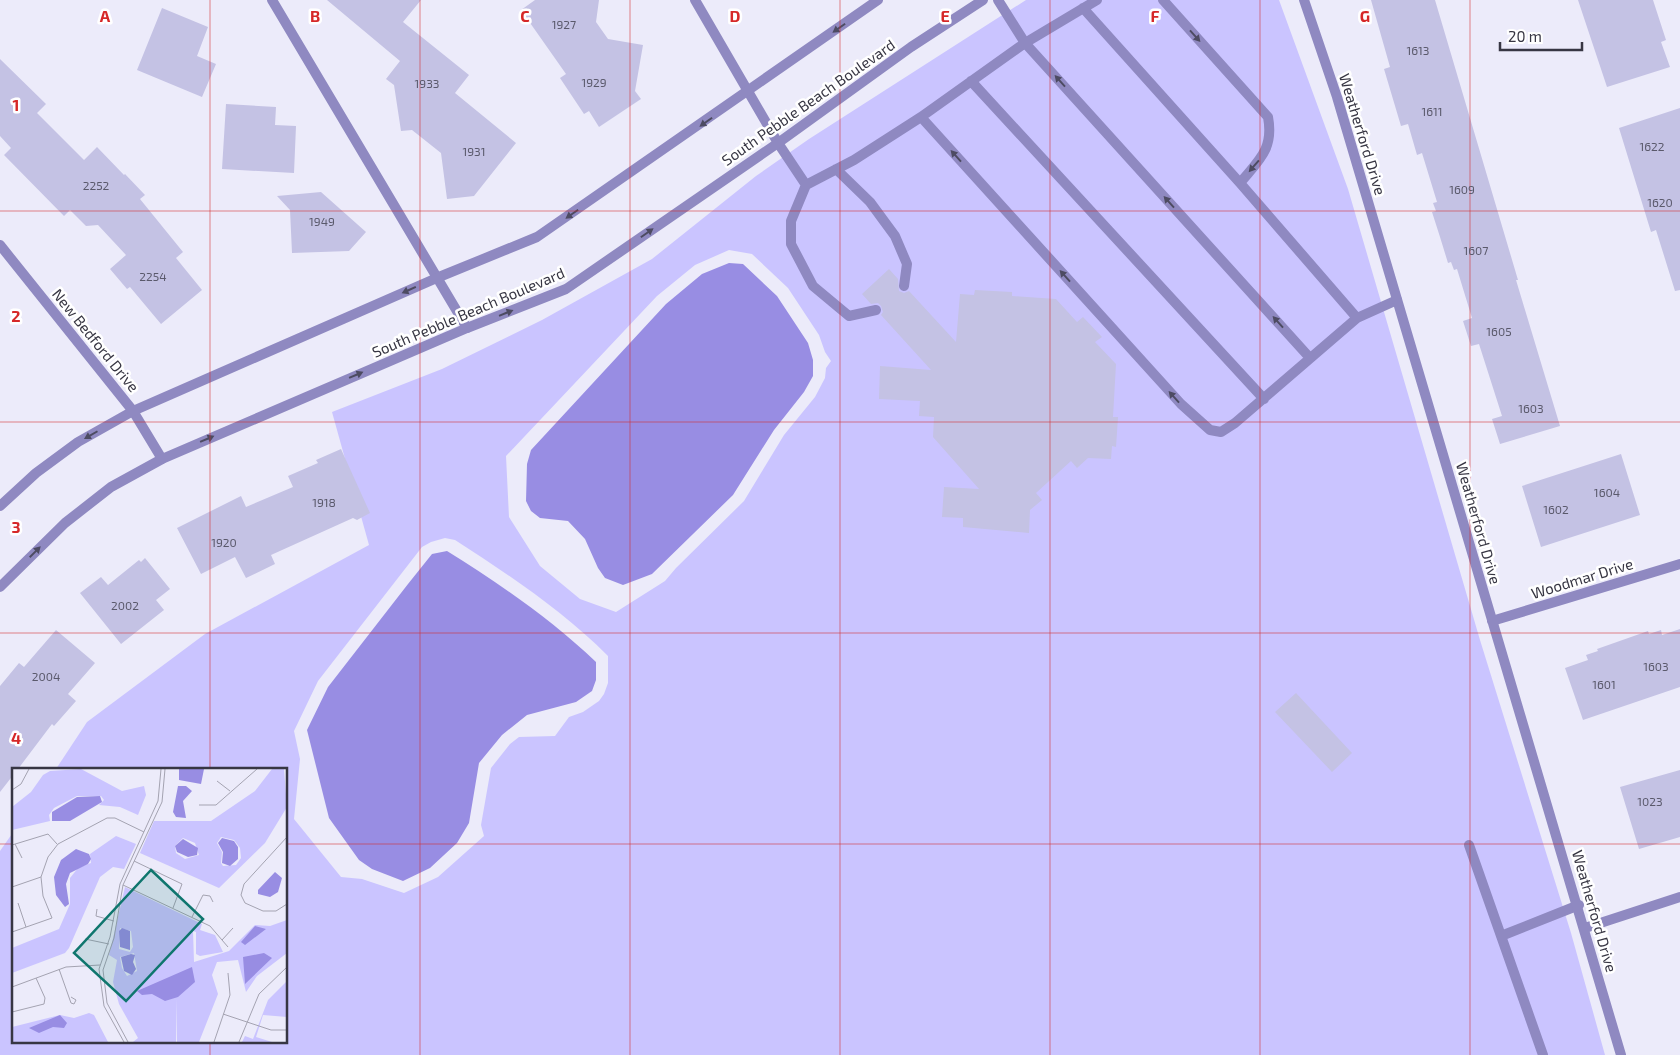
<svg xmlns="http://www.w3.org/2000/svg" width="1680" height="1055" viewBox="0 0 1680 1055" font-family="'Exo 2',sans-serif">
<rect width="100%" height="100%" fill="#ecebfa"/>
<path fill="#cac4ff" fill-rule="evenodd" d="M 1026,0 L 1279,0 L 1348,189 L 1480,640 L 1571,933 L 1605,1055 L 0,1055 L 0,851 L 14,831 L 14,1041 L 286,1041 L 286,769 L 56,769 L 87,722 L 205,634 L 369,545 L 332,412 L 442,369 L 542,320 L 652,259 L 756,176 L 809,139 ZM 729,250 L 752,254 L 788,288 L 819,335 L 825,352 L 831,361 L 826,368 L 825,378 L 815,397 L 784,435 L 744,501 L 676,568 L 665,581 L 616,612 L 580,599 L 540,566 L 509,517 L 506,456 L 657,296 L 695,265 ZM 445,538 L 455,540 C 509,575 562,610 608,656 L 608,683 L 604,694 L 599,701 L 583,712 L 569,717 L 555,736 L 519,737 L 510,744 L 491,768 L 481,825 L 484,836 L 438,877 L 404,893 L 362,879 L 341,877 L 294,819 L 300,759 L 294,731 L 318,681 L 422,547 L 431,542 Z"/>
<path fill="#988de3" d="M 729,263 L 743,264 L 777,296 L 808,343 L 813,360 L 813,376 L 804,392 L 774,430 L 733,495 L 652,574 L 623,585 L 605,578 L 598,568 L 585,539 L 568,521 L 540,518 L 531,511 L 526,501 L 527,464 L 531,450 L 666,304 L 702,274 Z
M 447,551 C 500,584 551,619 596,662 L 596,680 L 592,691 L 576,702 L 527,715 L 502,735 L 479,763 L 469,823 L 457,843 L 430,868 L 403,881 L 372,869 L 359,860 L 329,818 L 307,730 L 328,687 L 408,584 L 432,554 Z"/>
<path fill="#c4c2e4" d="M 327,0 L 421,0 L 403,22 L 469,75 L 455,93 L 516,143 L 474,196 L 447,199 L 441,153 L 412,130 L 401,131 L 394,85 L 386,79 L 400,61 Z
M 535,0 L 599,0 L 596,22 L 608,39 L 643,45 L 635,91 L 641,99 L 599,127 L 589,111 L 584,114 L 560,78 L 566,74 L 521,10 Z
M 1371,0 L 1435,0 L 1518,280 L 1516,280 L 1560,426 L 1500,444 L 1492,419 L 1502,416 L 1479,344 L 1471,346 L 1463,321 L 1472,318 L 1457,269 L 1454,270 L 1451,262 L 1448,263 L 1440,237 L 1432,212 L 1436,211 L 1433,203 L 1437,202 L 1422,153 L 1417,155 L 1408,124 L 1401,126 L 1384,69 L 1390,67 Z
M 1578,0 L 1653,0 L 1666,40 L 1661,42 L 1670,67 L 1607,87 Z
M 162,8 L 208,27 L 197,56 L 216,64 L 202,97 L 137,70 Z
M 0,59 L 46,104 L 37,113 L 84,160 L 97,147 L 124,175 L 125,174 L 145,195 L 140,199 L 183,252 L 176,258 L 202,290 L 161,324 L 130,287 L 127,289 L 110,269 L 126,255 L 98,225 L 86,226 L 70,210 L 64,216 L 4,155 L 11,148 L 0,136 Z
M 226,104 L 276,107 L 275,125 L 296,126 L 294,173 L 222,169 Z
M 1680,108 L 1680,290 L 1675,291 L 1656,230 L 1651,232 L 1619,128 Z
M 321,192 L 366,232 L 349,251 L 292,253 L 290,210 L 277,196 Z
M 889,269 L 898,279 L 899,291 L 904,293 L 909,291 L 956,342 L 960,294 L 974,295 L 975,290 L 1012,292 L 1012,296 L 1056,299 L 1077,322 L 1083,317 L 1102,337 L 1095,342 L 1116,364 L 1113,417 L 1118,417 L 1116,447 L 1112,446 L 1111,459 L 1088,458 L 1077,468 L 1071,461 L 1036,493 L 1042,500 L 1030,510 L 1029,533 L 963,527 L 963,518 L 942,517 L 944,487 L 979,489 L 933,437 L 934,417 L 919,416 L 920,401 L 879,399 L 880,366 L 931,370 L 881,315 L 883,312 L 881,306 L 878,303 L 871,304 L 862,294 Z
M 341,449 L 370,513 L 357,520 L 353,518 L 271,555 L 275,564 L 246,578 L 235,557 L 201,574 L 177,528 L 241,496 L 246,507 L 293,487 L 288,476 L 318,463 L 316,460 Z
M 1621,454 L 1640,515 L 1541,547 L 1522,486 Z
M 145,558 L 170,589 L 156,600 L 164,610 L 121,644 L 80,593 L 101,577 L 108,585 L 139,560 L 141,562 Z
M 1680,629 L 1680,687 L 1583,720 L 1565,668 L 1588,660 L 1586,655 L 1598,651 L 1597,649 L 1648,631 L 1649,634 L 1661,630 L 1662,635 Z
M 56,630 L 95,663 L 68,694 L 76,701 L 54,726 L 52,724 L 18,769 L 14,769 L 14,774 L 0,792 L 0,686 L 19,663 L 24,667 Z
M 1296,693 L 1352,753 L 1332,772 L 1275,712 Z
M 1680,770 L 1680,837 L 1639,849 L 1620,787 Z"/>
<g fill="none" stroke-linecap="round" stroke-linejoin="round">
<path stroke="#8f89c1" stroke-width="10" d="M 998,0 L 1025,43 L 1310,358
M 1163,0 L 1268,117 C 1274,149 1259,160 1240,183
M 1083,8 L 1240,183 L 1357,318 L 1397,300
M 971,81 L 1264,399
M 921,117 L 1181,404 L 1210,430 L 1221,432 L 1235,423 L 1357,318
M 778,143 L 806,185 L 854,160 L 921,117 L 1025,43 L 1097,0
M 836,169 L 870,202 L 895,236 L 907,264 L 904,286
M 806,185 L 791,221 L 791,244 L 813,286 L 849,316 L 876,310
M 1469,845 L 1543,1055
M 1501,936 L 1579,905"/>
<path stroke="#8f89c1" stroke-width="10" d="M 272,0 L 467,328
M 695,0 L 778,143
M 1304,0 L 1337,97 L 1621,1055
M 0,245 L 133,411 L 162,459
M 1492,621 L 1680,564
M 1585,928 L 1680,897"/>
<path stroke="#8f89c1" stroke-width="10" d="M 0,506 L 36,473 L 78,442 L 133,411 L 439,277 L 537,237 L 878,0
M 0,587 L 65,523 L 111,487 L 162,459 L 467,328 L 566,289 L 778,143 L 911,47 L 983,0"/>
</g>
<defs><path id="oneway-solid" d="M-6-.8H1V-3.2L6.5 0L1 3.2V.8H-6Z" transform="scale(1.25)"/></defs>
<g fill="#4d4b62">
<use href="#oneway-solid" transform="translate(839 28) rotate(145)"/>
<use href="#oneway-solid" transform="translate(1195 36) rotate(48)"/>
<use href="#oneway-solid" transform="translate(1060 81) rotate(-132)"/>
<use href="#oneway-solid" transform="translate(706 122) rotate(145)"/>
<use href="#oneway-solid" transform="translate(956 156) rotate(-132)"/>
<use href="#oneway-solid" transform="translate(1254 166) rotate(131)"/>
<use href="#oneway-solid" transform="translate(1169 202) rotate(-132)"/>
<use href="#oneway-solid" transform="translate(572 214) rotate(145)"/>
<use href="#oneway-solid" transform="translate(647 233) rotate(-35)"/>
<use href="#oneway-solid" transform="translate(1065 276) rotate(-132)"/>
<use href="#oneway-solid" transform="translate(409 290) rotate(156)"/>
<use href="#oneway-solid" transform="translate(506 313) rotate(-22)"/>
<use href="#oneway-solid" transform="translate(1278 322) rotate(-132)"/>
<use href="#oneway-solid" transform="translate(356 375) rotate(-23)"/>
<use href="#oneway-solid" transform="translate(1174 397) rotate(-132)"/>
<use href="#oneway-solid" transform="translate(91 435) rotate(150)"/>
<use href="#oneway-solid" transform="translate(207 439) rotate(-23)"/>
<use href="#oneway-solid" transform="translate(35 552) rotate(-45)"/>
</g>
<path fill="none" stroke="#d62828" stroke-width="1" stroke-opacity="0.55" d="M 210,0 L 210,769M 420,0 L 420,1055M 630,0 L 630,1055M 840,0 L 840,1055M 1050,0 L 1050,1055M 1260,0 L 1260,1055M 1470,0 L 1470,1055M 0,211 L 1680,211M 0,422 L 1680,422M 0,633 L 1680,633M 0,844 L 14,844M 286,844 L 1680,844M 210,1041 L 210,1055"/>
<g text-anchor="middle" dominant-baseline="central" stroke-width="5" stroke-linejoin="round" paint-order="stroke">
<g font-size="12" fill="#5a596b">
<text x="564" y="24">1927</text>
<text x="1418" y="50">1613</text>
<text x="594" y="82">1929</text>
<text x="427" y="83">1933</text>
<text x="1432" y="111">1611</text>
<text x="1652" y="146">1622</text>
<text x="474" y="151">1931</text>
<text x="96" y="185">2252</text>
<text x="1462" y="189">1609</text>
<text x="1660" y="202">1620</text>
<text x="322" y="221">1949</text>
<text x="1476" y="250">1607</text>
<text x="153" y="276">2254</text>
<text x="1499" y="331">1605</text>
<text x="1531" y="408">1603</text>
<text x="1607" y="492">1604</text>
<text x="324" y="502">1918</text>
<text x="1556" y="509">1602</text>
<text x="224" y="542">1920</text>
<text x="125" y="605">2002</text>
<text x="1656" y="666">1603</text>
<text x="46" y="676">2004</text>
<text x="1604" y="684">1601</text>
<text x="1650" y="801">1023</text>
</g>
<g font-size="15" fill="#373643" stroke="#fff">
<text transform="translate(808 102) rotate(-35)">South Pebble Beach Boulevard</text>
<text transform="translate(1363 134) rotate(73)">Weatherford Drive</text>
<text transform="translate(468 312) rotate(-23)">South Pebble Beach Boulevard</text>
<text transform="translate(96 340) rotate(51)">New Bedford Drive</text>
<text transform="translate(1479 523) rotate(74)">Weatherford Drive</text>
<text transform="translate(1582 578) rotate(-17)">Woodmar Drive</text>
<text transform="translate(1595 911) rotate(74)">Weatherford Drive</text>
</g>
</g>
<g transform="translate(12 768)">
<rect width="275" height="275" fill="#ecebfa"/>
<path d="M 69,1 L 110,23 L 132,18 L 134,27 L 126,47 L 108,39 L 87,37 L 92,32 L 89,28 L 65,28 L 42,40 L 37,47 L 38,53 L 0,62 L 0,39 L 19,24 L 31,7 L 38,3 ZM 260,1 L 272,1 L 275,39 L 253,75 L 207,120 L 128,85 L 142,53 L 199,53 L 243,23 ZM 209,69 L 222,72 L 228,80 L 229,90 L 224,97 L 211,98 L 209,95 L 210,84 L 205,75 ZM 171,70 L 183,75 L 187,87 L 173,91 L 164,85 L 163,78 ZM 104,68 L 124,76 L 112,101 L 101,99 L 88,109 L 57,180 L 53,185 L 0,205 L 0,180 L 47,161 L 58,136 L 58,110 L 66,100 L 79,95 L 78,86 ZM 113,119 L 190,156 L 188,162 L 203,167 L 211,184 L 188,188 L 184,186 L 184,164 L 181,163 L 182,194 L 217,183 L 243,157 L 258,158 L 275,152 L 275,185 L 245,208 L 234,224 L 226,192 L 205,194 L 200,207 L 206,226 L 187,274 L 165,274 L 165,231 L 164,274 L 121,274 L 126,270 L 107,236 L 101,214 L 105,192 L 97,187 ZM 108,160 L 119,163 L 121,179 L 118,184 L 107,181 ZM 122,185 L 125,203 L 115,208 L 110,200 L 108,189 ZM 275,213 L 275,249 L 251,247 L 244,269 L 260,274 L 230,274 L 233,268 L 241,271 L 256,232 ZM 77,245 L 82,247 L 96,274 L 0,274 L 0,259 L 48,247 L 62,250 Z" fill="#cac4ff" fill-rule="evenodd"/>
<path d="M 167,1 L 192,1 L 189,16 L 167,12 ZM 166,18 L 174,18 L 180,23 L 171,33 L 174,50 L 164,49 L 161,44 ZM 65,29 L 88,28 L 90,34 L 58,53 L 40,53 L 40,44 ZM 210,70 L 222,73 L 226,79 L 226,91 L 218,98 L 210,95 L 211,84 L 206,75 ZM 171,71 L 186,80 L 185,87 L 176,89 L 165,84 L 163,78 ZM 64,81 L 77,86 L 79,91 L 76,96 L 58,105 L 54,116 L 57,136 L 53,139 L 44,127 L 42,109 L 49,92 ZM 263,104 L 270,110 L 266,124 L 258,129 L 246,126 L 246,122 ZM 243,158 L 254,161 L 233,177 L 229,174 ZM 110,160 L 118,163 L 118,182 L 108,179 L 107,163 ZM 252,185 L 260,190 L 233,216 L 231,189 ZM 119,186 L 123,187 L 121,194 L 124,201 L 120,207 L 112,203 L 109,189 ZM 180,199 L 183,214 L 166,229 L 153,233 L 140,226 L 130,227 L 125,223 ZM 48,247 L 55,255 L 52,260 L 41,259 L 27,265 L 17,260 Z" fill="#988de3"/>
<path fill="none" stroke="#a4a3b1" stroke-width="1" d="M 205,13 L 218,23M 0,22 L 9,16 L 17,1M 187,37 L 204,37 L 245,1M 275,69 L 232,116 L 229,127 L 233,135 L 251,143 L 264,143 L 275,136M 3,76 L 10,90M 0,77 L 36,66 L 45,76M 122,93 L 170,116 L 161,140M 111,117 L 198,158 L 216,179M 0,119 L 29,109M 6,135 L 14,159M 85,141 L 84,148 L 102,153M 180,149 L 191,127 L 198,128 L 201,134M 0,164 L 40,150 L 31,128 L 29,109 L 36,89 L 46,76 L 95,50 L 103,50 L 132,64M 73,171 L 97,176M 210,172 L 221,160M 47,201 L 59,235 L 62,236 L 64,232 L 59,229M 0,219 L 54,199 L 88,197M 0,244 L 32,236 L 33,230 L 24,210M 211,246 L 259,262 L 275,262M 112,274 L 92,238 L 87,201 L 98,169 L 108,116 L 146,33 L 149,1M 116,274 L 95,235 L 91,202 L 102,170 L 111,117 L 150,34 L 153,1M 202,274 L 218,227 L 216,205M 227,274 L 247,226 L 275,199"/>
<path fill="#0f766e" fill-opacity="0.15" stroke="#0f766e" stroke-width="2.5" d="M 139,102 L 191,151 L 114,233 L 62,185 Z"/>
<rect width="275" height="275" fill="none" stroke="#373643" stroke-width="2.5"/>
</g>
<g font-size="16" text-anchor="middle" font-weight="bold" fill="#d62828" stroke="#fff" stroke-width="5" stroke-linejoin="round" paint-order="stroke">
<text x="105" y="22">A</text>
<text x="315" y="22">B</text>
<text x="525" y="22">C</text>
<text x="735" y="22">D</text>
<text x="945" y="22">E</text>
<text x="1155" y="22">F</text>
<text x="1365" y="22">G</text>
<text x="16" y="111">1</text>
<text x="16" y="322">2</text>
<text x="16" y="533">3</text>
<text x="16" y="744">4</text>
</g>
<path d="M1500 42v8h82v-8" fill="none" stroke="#373643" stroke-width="2.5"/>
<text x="1508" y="42" font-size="15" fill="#373643" stroke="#ffffff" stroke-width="4" paint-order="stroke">20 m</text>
</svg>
